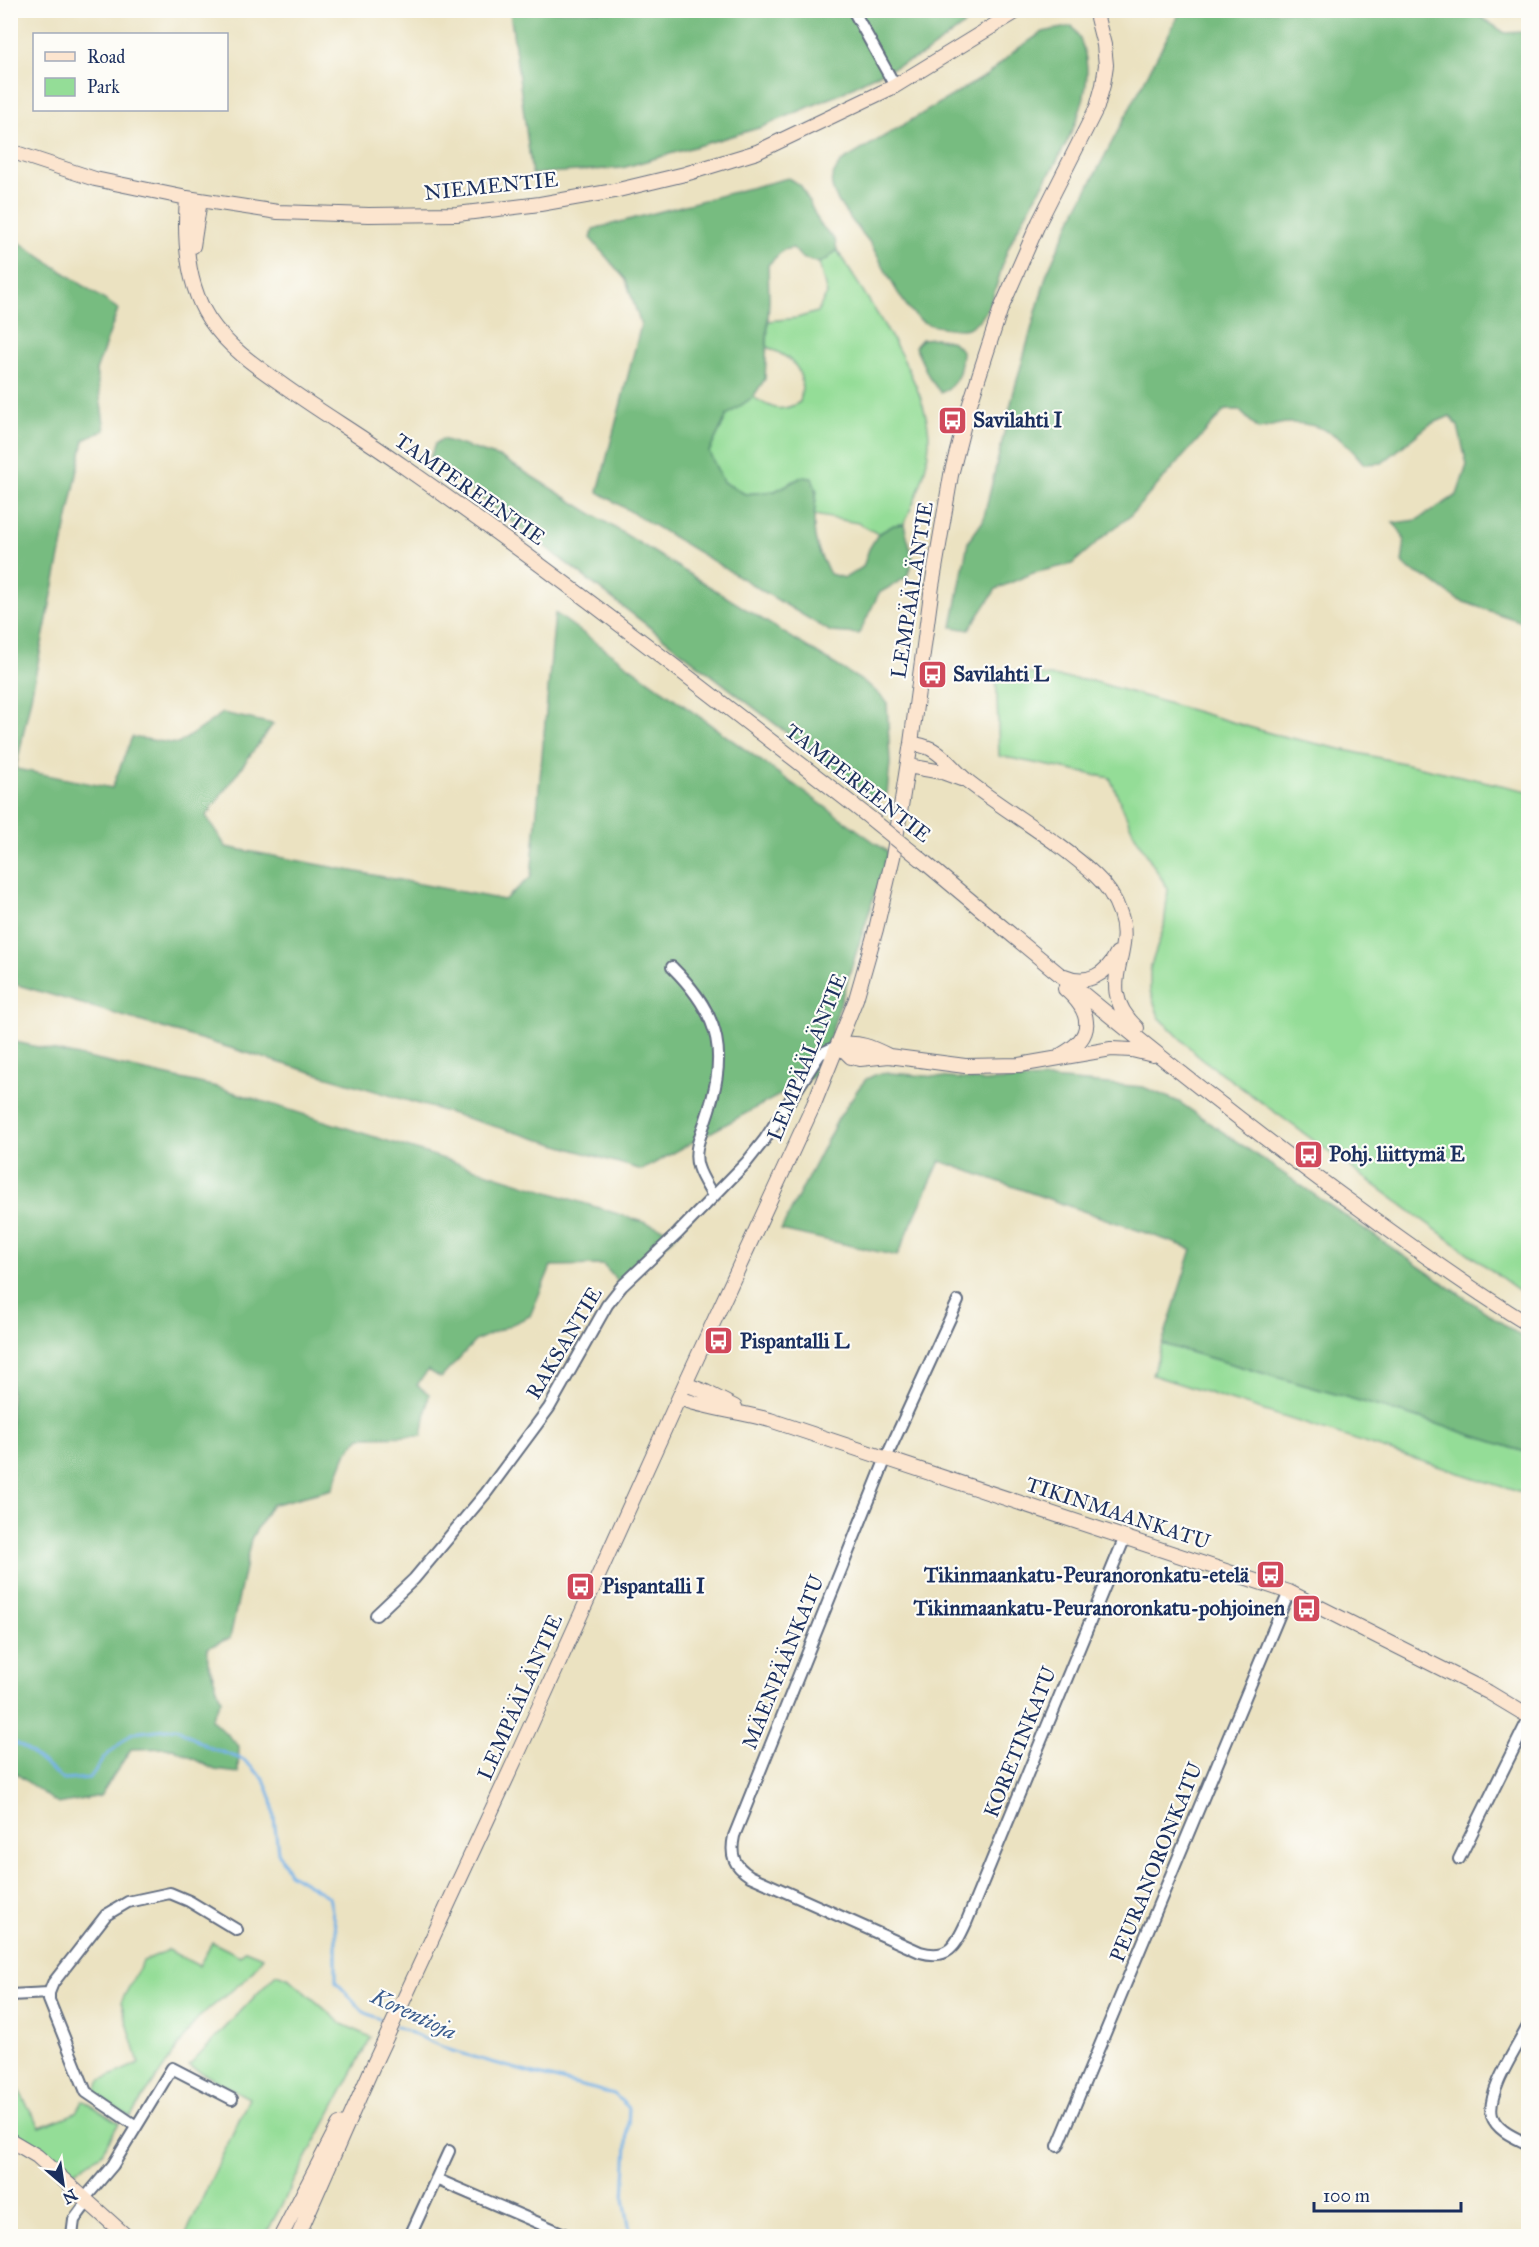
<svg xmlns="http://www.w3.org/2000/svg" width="1539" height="2247" viewBox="0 0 1539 2247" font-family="'IM FELL Great Primer',serif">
<rect width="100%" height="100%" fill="#fdfcf7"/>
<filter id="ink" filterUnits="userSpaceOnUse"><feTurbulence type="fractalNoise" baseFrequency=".0167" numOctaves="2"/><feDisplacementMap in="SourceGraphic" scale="12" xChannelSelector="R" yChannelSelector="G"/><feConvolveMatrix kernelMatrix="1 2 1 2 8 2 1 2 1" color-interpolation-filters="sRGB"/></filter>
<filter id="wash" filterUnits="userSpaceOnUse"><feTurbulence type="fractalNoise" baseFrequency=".008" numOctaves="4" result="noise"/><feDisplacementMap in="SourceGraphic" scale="24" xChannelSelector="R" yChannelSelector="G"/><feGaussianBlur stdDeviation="1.35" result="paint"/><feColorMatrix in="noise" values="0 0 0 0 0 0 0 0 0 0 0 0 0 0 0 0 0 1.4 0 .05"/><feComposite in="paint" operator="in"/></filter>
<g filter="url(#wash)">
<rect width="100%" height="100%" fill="#ebe2c1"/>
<path fill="#94dd97" stroke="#58867a" stroke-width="1.5" d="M 837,250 C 866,298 931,386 929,442 C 928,471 916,498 904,524 L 894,525 L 878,534 L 858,523 L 814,515 L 817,490 L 802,477 L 775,491 L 745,494 L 723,482 L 709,452 L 727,415 L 753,397 C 772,408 779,414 800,402 C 807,371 795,359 767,347 L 768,321 L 797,318 L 817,312 L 827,294 L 819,263 L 827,259 Z
M 996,670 L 1092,681 L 1273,734 L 1528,791 L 1528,1297 L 1198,1056 L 1159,1017 L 1150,991 L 1150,968 L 1164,927 L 1168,889 L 1134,834 L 1110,778 L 999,756 Z
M 1162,1344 L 1415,1417 L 1528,1453 L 1528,1495 L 1152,1375 Z
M 212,1942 L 240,1956 L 245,1950 L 263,1957 L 247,1978 L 197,2019 L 130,2117 L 94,2094 L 101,2080 L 139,2063 L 121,2002 L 143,1961 L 168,1950 L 199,1966 Z
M 276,1974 L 290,1979 L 342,2024 L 371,2037 L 265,2236 L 185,2236 L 249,2098 L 189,2066 Z
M 10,2075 L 40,2127 L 76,2113 L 83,2100 L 119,2123 L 101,2154 L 74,2172 L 11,2133 Z"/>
<path fill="#77bc80" stroke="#49766f" stroke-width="1.5" d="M 1470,10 L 1505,33 L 1523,32 L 1528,24 L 1528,624 L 1458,600 L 1429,579 L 1410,570 L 1402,562 C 1405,544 1407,536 1393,523 L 1417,520 L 1457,495 L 1467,465 L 1458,426 L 1450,416 L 1429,425 L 1382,463 L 1364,464 C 1343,437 1323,422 1287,423 C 1278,423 1268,428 1258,429 L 1239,410 L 1225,410 L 1128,518 L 1109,532 L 1072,564 L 1033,573 L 996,589 L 969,630 L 952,627 L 968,542 L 983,521 L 1014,391 L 1047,273 L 1070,222 L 1181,11 Z
M 510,11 L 983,11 L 923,55 L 867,79 L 842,93 L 762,127 L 622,168 L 532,174 Z
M 1072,26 C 1122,93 1033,187 1008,249 C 999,270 995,305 979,320 C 976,322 971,327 968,328 C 961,331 929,326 923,322 C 902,309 884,265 870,243 C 860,229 827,196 832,178 C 834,172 838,167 841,162 L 987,75 L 1017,49 L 1043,32 Z
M 788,178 L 801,186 L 820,224 L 835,240 L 837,250 L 827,259 L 819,263 L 802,258 L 793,248 L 783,250 L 768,265 L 769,299 L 765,379 L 753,397 L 727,415 L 709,452 L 723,482 L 745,494 L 775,491 L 802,477 L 812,478 C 820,496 813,506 814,525 C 814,543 821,558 830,574 L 845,578 L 863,567 L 869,549 L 878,534 L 894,525 L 904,524 L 913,559 L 907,577 L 879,593 L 859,634 L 831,632 L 598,492 L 641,325 L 626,280 L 591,239 L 593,229 Z
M 10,236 L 118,309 L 96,371 L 105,430 L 84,440 L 16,769 L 112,788 L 132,737 L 178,744 L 223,713 L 273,724 L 206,816 L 226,847 L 504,900 L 531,877 L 555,613 L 888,852 L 818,1074 L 642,1170 L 11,983 Z
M 936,338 L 953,342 L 962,351 C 961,371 959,383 941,393 L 930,379 L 915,347 L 922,339 Z
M 442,439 L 502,458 L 870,686 L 887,702 L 890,763 L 887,794 L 879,801 L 857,787 L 430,458 L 435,444 Z
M 11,1041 L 217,1087 L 678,1233 L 622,1286 L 603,1265 L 551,1266 L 530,1316 L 475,1341 L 441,1378 L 428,1370 L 417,1385 L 429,1394 L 422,1436 L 360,1437 L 347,1452 L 332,1489 L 271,1505 L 251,1539 L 230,1638 L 207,1648 L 208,1661 L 221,1700 L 211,1719 L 239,1746 L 238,1773 L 215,1770 L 173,1748 L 131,1749 L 100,1796 L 58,1804 L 14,1772 L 11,1766 Z
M 891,1073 L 984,1081 L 1051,1079 L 1143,1087 L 1179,1102 L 1528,1341 L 1528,1453 L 1415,1417 L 1162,1344 L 1192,1249 L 940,1161 L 897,1256 L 781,1230 L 838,1119 L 858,1089 L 866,1079 L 877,1074 Z"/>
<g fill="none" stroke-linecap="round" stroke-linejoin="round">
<path stroke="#73b1e6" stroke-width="3" d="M 10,1740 L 23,1747 L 64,1780 L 90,1778 L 104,1758 L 132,1733 L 176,1728 L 208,1747 L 244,1760 L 264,1779 L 272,1800 L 278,1852 L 289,1873 L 329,1897 L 336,1930 L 336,1982 L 364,2012 L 390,2024
M 396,2026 L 449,2050 L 534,2074 L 614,2094 L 629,2108 L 624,2199 L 631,2236"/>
</g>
</g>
<g filter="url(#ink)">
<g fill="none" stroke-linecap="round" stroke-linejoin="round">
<defs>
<path id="street" d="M 853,10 L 895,86
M 672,967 C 723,1018 728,1055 705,1122 C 700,1137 693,1152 698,1167 C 701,1177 708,1187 713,1196
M 958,1301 L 886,1458 L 734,1836 C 730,1855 733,1865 750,1876 L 920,1952 C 948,1960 955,1947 966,1923 L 1125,1537
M 376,1615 L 414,1579 L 486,1493 L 549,1408 L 607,1305 L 622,1286 L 678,1233 L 746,1163 L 765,1139 L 816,1060 L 820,1054 L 839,1045
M 1459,1859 L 1528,1720
M 10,1995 L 49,1993
M 1528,2026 C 1517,2048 1486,2093 1492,2116 C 1497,2131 1516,2138 1528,2144
M 136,2126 L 86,2092 L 49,2000 L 49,1993 L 53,1983 L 106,1915 L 128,1902 L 170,1893 L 189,1901 L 237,1930
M 1058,2146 L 1289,1592
M 436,2179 L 564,2234
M 85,2198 L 113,2165 L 172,2068 L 232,2099
M 72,2236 L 74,2220 L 88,2201
M 410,2236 L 449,2151"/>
<path id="secondary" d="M 10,151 L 95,179 L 187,198 L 278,212 L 369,215 L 457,214 L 540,204 L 614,191 L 685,174 L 757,152 L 895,86 L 1019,10
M 187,198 C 184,238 187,285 209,319 C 227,346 254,365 280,383 C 320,412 363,437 403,466 C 563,578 716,698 870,818
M 193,246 L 200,200
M 911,743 C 919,745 927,746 933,750 C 947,758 957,774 970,783 C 1010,814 1060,842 1095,875 C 1107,886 1115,898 1120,913 C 1136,956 1092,985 1137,1028
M 908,766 L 942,772 L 961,779
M 922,860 C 1064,979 1206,1097 1356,1206 C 1412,1247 1469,1288 1528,1324
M 1065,976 C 1087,986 1107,974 1117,953
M 839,1045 L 851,1057 L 860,1059 L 889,1056 L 965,1066 L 1019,1065 L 1111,1049 L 1132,1050 L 1153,1055
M 839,1045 C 858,1041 871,1047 889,1056
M 1061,1055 C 1095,1037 1093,1013 1065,989
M 685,1384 L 706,1392 L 735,1407
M 679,1398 C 708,1409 739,1411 770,1420 L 1289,1592 L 1488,1692 L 1528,1716
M 10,2140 L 37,2156 L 126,2236
M 281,2236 L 339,2124
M 298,2236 L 372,2068 L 515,1760 L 685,1384 L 814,1104 L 856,999 L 876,929 L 893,857 L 911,743 L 932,586 L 951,475 L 966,416 L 1000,311 L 1039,222 L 1097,107 L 1103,85 L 1106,65 L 1104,45 L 1095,10"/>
</defs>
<use href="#street" stroke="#646e81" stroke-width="14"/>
<use href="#secondary" stroke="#646e81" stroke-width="16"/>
<use href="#street" stroke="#fff" stroke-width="10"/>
<use href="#secondary" stroke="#fce5cf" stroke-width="14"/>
<defs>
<path id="secondary-bridge" d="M 870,818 L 922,860"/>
</defs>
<use href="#secondary-bridge" stroke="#646e81" stroke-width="16" stroke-linecap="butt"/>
<use href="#secondary-bridge" stroke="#fce5cf" stroke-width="14"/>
</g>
</g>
<defs>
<symbol id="bus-square" viewBox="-11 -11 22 22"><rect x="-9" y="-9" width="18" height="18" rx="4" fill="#d1495b" stroke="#fdfcf7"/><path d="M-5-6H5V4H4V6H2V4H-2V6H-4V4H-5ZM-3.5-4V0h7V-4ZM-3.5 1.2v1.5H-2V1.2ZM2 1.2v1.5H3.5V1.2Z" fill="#fff"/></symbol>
</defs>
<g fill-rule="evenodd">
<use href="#bus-square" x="936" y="404" width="33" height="33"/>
<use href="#bus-square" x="916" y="658" width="33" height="33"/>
<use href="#bus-square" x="1292" y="1138" width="33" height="33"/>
<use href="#bus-square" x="702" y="1324" width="33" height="33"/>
<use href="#bus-square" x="1254" y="1558" width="33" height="33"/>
<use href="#bus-square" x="564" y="1570" width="33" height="33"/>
<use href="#bus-square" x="1290" y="1592" width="33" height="33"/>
</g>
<g text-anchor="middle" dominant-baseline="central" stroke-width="4.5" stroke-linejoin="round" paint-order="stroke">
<g font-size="21" fill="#1b2f5e" stroke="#fdfcf7">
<text transform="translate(491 186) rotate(-6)">NIEMENTIE</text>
<text transform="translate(470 489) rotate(35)">TAMPEREENTIE</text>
<text transform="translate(912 590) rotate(-81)">LEMPÄÄLÄNTIE</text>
<text transform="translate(858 783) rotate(38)">TAMPEREENTIE</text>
<text transform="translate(807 1057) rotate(-68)">LEMPÄÄLÄNTIE</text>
<text transform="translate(564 1343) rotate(-59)">RAKSANTIE</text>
<text transform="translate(1118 1513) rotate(18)">TIKINMAANKATU</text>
<text transform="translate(783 1662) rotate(-68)">MÄENPÄÄNKATU</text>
<text transform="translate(520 1697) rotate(-66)">LEMPÄÄLÄNTIE</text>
<text transform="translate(1020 1742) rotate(-68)">KORETINKATU</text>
<text transform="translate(1156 1862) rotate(-68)">PEURANORONKATU</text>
</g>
<g font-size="21" font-weight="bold" fill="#1b2f5e" stroke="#fdfcf7" text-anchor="start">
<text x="973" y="420">Savilahti I</text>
<text x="953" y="674">Savilahti L</text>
<text x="1329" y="1154">Pohj. liittymä E</text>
<text x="740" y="1341">Pispantalli L</text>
<text x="1249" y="1575" text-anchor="end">Tikinmaankatu-Peuranoronkatu-etelä</text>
<text x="602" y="1586">Pispantalli I</text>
<text x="1285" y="1608" text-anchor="end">Tikinmaankatu-Peuranoronkatu-pohjoinen</text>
</g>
<g font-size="22" font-style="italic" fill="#3a5c8e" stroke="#fdfcf7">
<text transform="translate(414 2014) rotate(25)">Korentioja</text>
</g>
</g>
<rect width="1539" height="2247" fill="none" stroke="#fdfcf7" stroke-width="36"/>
<rect x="33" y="33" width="195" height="78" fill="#fdfcf7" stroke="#a3aaba" stroke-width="1.5"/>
<rect x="45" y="52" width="30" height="9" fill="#fce5cf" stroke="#a3aaba" stroke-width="1.5"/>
<text x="87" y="63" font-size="18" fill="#1b2f5e">Road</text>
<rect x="45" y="78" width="30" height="18" fill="#94dd97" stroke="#a3aaba" stroke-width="1.5"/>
<text x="87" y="93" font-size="18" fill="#1b2f5e">Park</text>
<g transform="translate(63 2184) rotate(151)" stroke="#fdfcf7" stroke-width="4.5" paint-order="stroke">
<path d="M0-4.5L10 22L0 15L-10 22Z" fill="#1b2f5e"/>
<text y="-9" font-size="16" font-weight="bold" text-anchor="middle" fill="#1b2f5e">N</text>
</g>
<path d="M1314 2202v9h147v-9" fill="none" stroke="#1b2f5e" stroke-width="3"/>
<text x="1323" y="2202" font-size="18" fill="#1b2f5e" stroke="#fdfcf7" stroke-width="4.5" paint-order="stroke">100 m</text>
</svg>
